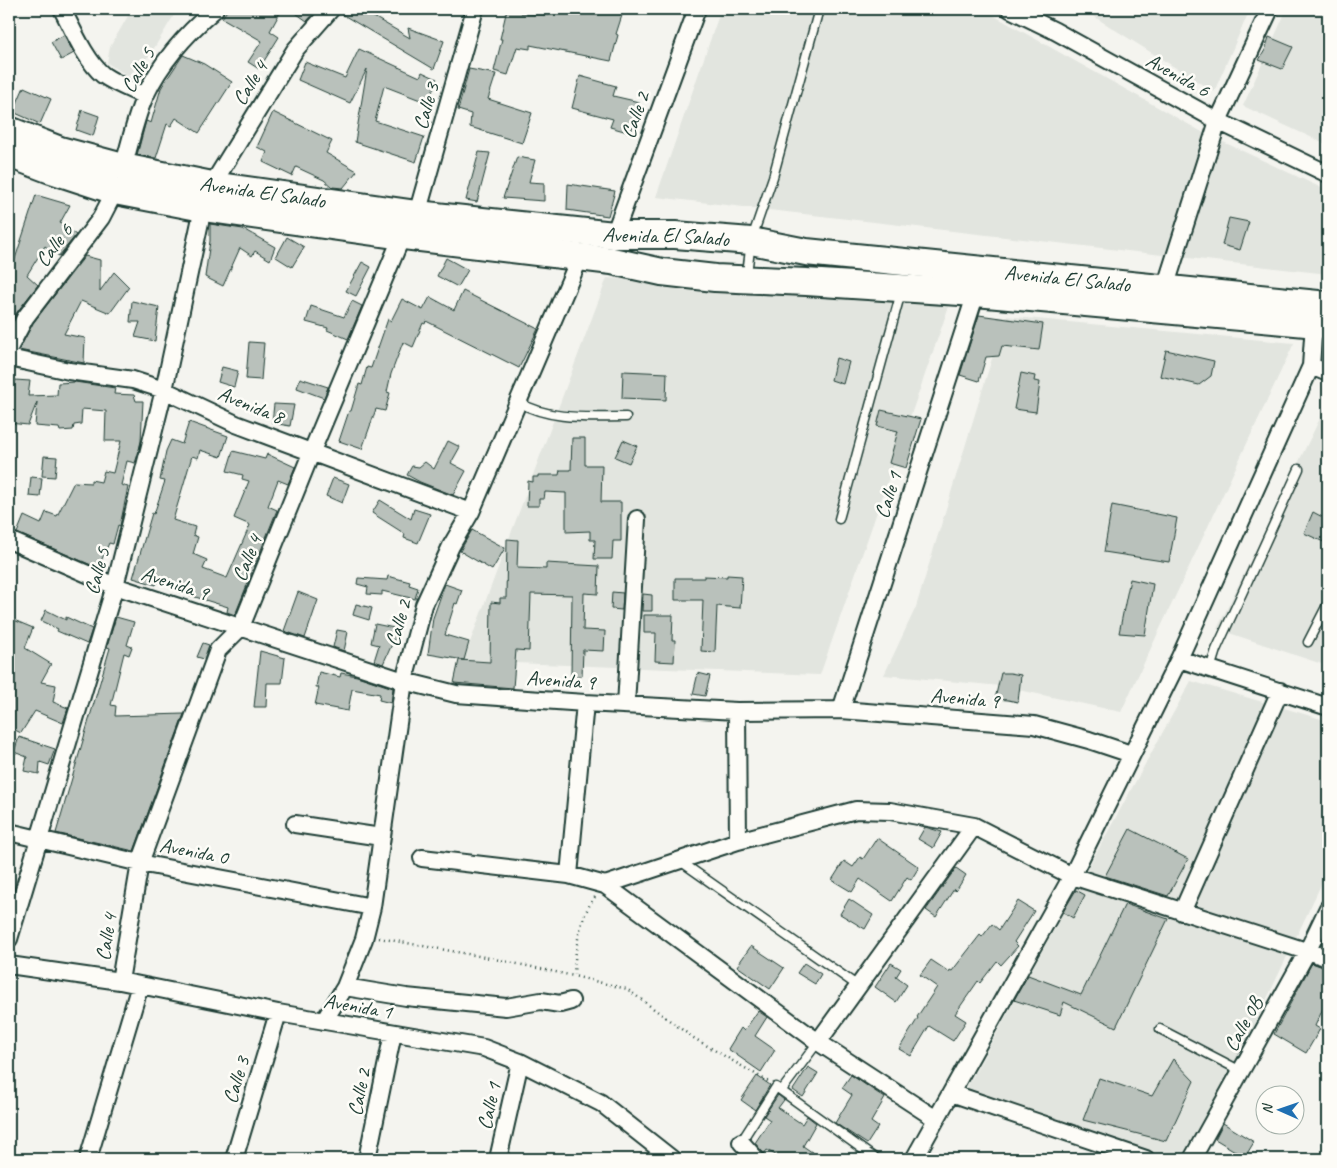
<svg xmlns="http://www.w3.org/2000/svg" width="1337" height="1168" viewBox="0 0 1337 1168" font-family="Caveat,sans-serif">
<rect width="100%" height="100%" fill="#f4f4ef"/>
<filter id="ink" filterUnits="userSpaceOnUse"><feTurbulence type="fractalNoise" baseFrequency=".02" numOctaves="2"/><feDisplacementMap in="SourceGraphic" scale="10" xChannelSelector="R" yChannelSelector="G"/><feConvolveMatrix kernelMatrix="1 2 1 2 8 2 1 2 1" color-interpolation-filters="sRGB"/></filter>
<g filter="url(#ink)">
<path fill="#e2e5df" d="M 132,9 L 165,9 L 174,15 L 150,55 L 128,76 L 107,63 L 110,47 Z
M 721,9 L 982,9 L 1204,133 L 1328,191 L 1328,274 L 656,197 Z
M 1082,9 L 1250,9 L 1214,92 Z
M 1287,9 L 1328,9 L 1328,145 L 1243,106 Z
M 607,278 L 950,303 L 820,675 L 463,661 Z
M 1005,316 L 1294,343 L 1121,712 L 1001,686 L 884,675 L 916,607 Z
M 1328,402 L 1328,666 L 1217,629 Z
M 1191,681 L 1328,721 L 1328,870 L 1191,1159 L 1151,1159 L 966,1089 Z"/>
<path fill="#b9c1bb" stroke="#1f3d34" d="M 228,9 L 282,9 L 270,31 L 279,37 L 259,69 L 248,62 L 262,41 L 222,18 Z
M 290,9 L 318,9 L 307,21 Z
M 341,9 L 360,9 L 410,38 L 408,28 L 444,41 L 434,69 L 340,13 Z
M 507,9 L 522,9 L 521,13 L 548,15 L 549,9 L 624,9 L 616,34 L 618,35 L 611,61 L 530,45 L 530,49 L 517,47 L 508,75 L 494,71 L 502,39 L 500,39 Z
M 64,35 L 74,53 L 61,60 L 51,42 Z
M 1269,37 L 1293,47 L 1282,69 L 1259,60 L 1265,50 Z
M 359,49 L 420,77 L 422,72 L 437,79 L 428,103 L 384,86 L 375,121 L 424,137 L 416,162 L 355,142 L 367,69 L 350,103 L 298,80 L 305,62 L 345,78 Z
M 183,55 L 204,64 L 232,82 L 199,133 L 176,118 L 171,126 L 167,124 L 156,158 L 137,155 L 146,121 L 151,123 L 161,88 Z
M 469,69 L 496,74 L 488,99 L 532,113 L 522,143 L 470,127 L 471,114 L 458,110 Z
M 580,76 L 616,86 L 613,96 L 639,102 L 631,133 L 610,127 L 613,119 L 572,108 Z
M 24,87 L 51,99 L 40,124 L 13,112 Z
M 82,110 L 99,116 L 93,136 L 76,130 Z
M 273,112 L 332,141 L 326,153 L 357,171 L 343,188 L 332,187 L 324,180 L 296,167 L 292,176 L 263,162 L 267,152 L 257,147 Z
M 479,152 L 490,153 L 477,202 L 466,200 Z
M 517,157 L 535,160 L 529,182 L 544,183 L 544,201 L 503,198 Z
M 568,184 L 615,191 L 608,216 L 567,210 Z
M 36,195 L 70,205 L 60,223 L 76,235 L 59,256 L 45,246 L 27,275 L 38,285 L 17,312 L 10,324 L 9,323 L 9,261 L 13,265 Z
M 1229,218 L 1249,222 L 1240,250 L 1222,245 Z
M 210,224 L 243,229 L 275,247 L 270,260 L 255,251 L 252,256 L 240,248 L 223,286 L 205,277 L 210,241 Z
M 287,237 L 304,247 L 292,267 L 276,257 Z
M 85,256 L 100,260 L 100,291 L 114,272 L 129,287 L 110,313 L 81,301 L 64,334 L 85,338 L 84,363 L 19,350 L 33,323 Z
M 446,258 L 468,270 L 458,287 L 437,276 Z
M 362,262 L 371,267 L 356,296 L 346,291 Z
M 463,291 L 538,329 L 519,368 L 426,321 L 425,324 L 423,323 L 413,347 L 403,342 L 391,374 L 387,392 L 390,393 L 385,411 L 376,409 L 362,449 L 339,441 L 349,411 L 351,411 L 359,384 L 362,385 L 367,367 L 371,368 L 388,319 L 391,321 L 402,299 L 423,310 L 430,297 L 454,310 Z
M 132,301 L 159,307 L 155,341 L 135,337 L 140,322 L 130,322 Z
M 352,301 L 362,306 L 348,339 L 327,330 L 328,328 L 306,322 L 311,306 L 344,317 Z
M 979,315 L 1043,324 L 1039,350 L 1002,346 L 999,356 L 986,357 L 979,381 L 960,375 Z
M 249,342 L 264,343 L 261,380 L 246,379 Z
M 1166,350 L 1214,361 L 1211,376 L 1199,385 L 1160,376 Z
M 836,358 L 849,362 L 843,384 L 831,380 Z
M 222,367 L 238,371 L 234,387 L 218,382 Z
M 623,371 L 667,373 L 666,400 L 622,398 Z
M 1021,373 L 1035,376 L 1034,381 L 1040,382 L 1036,412 L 1014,409 Z
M 300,378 L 328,387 L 324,398 L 297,388 Z
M 15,380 L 30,381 L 28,396 L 57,395 L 58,383 L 75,382 L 115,388 L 114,394 L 134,395 L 136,401 L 143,401 L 141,441 L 138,454 L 135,463 L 127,461 L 121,485 L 128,487 L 120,526 L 118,525 L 113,544 L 109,543 L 98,568 L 17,533 L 24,516 L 41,524 L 46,512 L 57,516 L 74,482 L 91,483 L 91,480 L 101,482 L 104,471 L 113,473 L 121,441 L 105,441 L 106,411 L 82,409 L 81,424 L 74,425 L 73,430 L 60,431 L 59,428 L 35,426 L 37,402 L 28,425 L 9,423 L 9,412 L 11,413 Z
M 274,404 L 294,405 L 290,426 L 272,423 Z
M 881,410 L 921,419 L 906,468 L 889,463 L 898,431 L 877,426 Z
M 189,422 L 228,436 L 221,457 L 200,450 L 198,458 L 192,456 L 173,520 L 195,527 L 193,535 L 198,537 L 193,554 L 207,560 L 203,569 L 227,578 L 250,525 L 234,518 L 249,481 L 242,479 L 243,475 L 227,471 L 233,451 L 265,459 L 267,454 L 295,467 L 288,484 L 278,480 L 268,506 L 277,510 L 235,615 L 227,612 L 228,607 L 179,592 L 181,587 L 157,582 L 156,585 L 133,578 L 152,513 L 154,514 L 165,481 L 160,480 L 166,451 L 171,440 L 182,444 Z
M 572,438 L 585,438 L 585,465 L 602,465 L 601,502 L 621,502 L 621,541 L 613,541 L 612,559 L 594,559 L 595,540 L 590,540 L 590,531 L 566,532 L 566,493 L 545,492 L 544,499 L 539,499 L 539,506 L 527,506 L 528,481 L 533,482 L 533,477 L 538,477 L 538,475 L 559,475 L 560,470 L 571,470 Z
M 623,440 L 637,446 L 629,463 L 615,457 Z
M 448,441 L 460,447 L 451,463 L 466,471 L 453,495 L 420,482 L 407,475 L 412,466 L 419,467 L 425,462 L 434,469 Z
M 44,456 L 57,457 L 55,477 L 42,476 Z
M 31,477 L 42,478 L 40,497 L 29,496 Z
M 333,478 L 349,484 L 342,503 L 326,496 Z
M 380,500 L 411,519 L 414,509 L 430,514 L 418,543 L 404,538 L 405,534 L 372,513 Z
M 1112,505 L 1177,518 L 1169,562 L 1104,552 Z
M 1313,512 L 1328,520 L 1328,544 L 1304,533 Z
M 472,530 L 505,548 L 492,570 L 460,551 Z
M 507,539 L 518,540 L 517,568 L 546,569 L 546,563 L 599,566 L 598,594 L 584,593 L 583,630 L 605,631 L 604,651 L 583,650 L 582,676 L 571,676 L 572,595 L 531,594 L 529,651 L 516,650 L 513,688 L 454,683 L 459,660 L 490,662 L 491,602 L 500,603 L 500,598 L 506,598 Z
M 727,575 L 742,576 L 740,608 L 717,606 L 715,652 L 701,651 L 703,600 L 675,600 L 675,578 L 704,578 L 704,576 L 727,577 Z
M 388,576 L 410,582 L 409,585 L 418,588 L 415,599 L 382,591 L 382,595 L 367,594 L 368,587 L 357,584 L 358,578 L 387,580 Z
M 1130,579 L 1153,584 L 1145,635 L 1119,633 Z
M 445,584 L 462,590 L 457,604 L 455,603 L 445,635 L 469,642 L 464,660 L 428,654 L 433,618 Z
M 298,592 L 318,600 L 305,638 L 284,631 Z
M 612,592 L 623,593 L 622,610 L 611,609 Z
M 643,594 L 652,595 L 652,611 L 642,611 Z
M 356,604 L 372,608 L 369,620 L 353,615 Z
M 46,610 L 66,620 L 66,617 L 92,629 L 87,644 L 57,631 L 58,629 L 41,621 Z
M 644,615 L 673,615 L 672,640 L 675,640 L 674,662 L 655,661 L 656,633 L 644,633 Z
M 116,617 L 134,622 L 127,645 L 132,647 L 129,655 L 124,653 L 111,705 L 116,706 L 115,716 L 184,714 L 134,851 L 56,833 L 110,648 L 107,647 Z
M 9,618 L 33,628 L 25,648 L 51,664 L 41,682 L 56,685 L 53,702 L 68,708 L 63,723 L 35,711 L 21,733 L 9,727 Z
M 375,624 L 399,629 L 383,664 L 374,661 L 379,645 L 371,643 Z
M 337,630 L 348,632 L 344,651 L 333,647 Z
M 203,643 L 209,645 L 204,659 L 197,657 Z
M 260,651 L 285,658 L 282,683 L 267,683 L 266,707 L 254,707 Z
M 319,672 L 340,677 L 341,673 L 357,676 L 393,688 L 391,703 L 379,700 L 380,694 L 352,689 L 348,711 L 315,705 L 319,687 L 316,687 Z
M 698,673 L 710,676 L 705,696 L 693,694 Z
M 1001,673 L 1010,673 L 1021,675 L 1018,702 L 1008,700 L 995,699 Z
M 19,737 L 55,749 L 49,765 L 40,762 L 39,774 L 24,771 L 27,757 L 14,752 Z
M 925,827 L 942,832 L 933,848 L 918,839 Z
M 1130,829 L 1188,859 L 1168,896 L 1105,876 Z
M 877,838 L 919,867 L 911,880 L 907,877 L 892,901 L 860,879 L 852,892 L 832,880 L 844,861 L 853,867 L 860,857 L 863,859 Z
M 956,868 L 966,875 L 956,891 L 954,889 L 936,917 L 926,910 Z
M 1076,890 L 1085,895 L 1073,918 L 1063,912 Z
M 849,899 L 873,915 L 865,929 L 840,914 Z
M 1018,901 L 1034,911 L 1014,942 L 1018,946 L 1001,965 L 997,961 L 980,983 L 978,981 L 955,1014 L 966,1021 L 953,1041 L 929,1026 L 911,1056 L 899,1049 L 918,1018 L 917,1017 L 937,987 L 920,975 L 931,960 L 949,972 L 950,970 L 952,971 L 980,935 L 982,937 L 992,924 L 999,930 Z
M 1125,904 L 1168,919 L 1116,1027 L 1064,1002 L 1060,1015 L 1014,1000 L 1028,975 L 1081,995 Z
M 751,946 L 784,968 L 770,989 L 737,966 Z
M 804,963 L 821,974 L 815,984 L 797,973 Z
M 891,963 L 901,969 L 896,977 L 907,985 L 896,1002 L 875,987 Z
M 1312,963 L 1328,969 L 1328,998 L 1315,1026 L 1320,1029 L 1306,1053 L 1274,1034 Z
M 758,1011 L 767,1017 L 755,1036 L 775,1050 L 761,1072 L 728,1049 L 741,1028 L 744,1031 Z
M 1173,1059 L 1194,1081 L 1166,1141 L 1083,1120 L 1099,1078 L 1152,1096 Z
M 808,1067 L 818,1073 L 803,1097 L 793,1090 Z
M 851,1075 L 885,1098 L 871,1122 L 878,1127 L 867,1144 L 835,1123 L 852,1095 L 842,1088 Z
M 757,1076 L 770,1085 L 755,1110 L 741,1100 Z
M 778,1095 L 784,1100 L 778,1108 L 802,1124 L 807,1116 L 816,1123 L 803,1146 L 822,1159 L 782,1159 L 767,1150 L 764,1154 L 755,1143 L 770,1120 L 764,1116 Z
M 1223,1123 L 1254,1142 L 1245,1157 L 1215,1139 Z"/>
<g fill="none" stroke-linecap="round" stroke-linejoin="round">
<defs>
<path id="lane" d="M 747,274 L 751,241 L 773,177 L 819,9
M 518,402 C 552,421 588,417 626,417
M 839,519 L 901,292
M 1308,642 L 1328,603
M 1210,669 L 1216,650 L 1299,469
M 680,861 L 858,986
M 1160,1029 L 1241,1071
M 782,1090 L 818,1042
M 741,1142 L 776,1087 L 876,1159"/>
<path id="street" d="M 62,9 C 72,28 86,61 103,75 C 116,84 130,89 145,96
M 1010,9 L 1055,31 L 1218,121 L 1328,174
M 123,167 C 130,145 136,114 146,94 C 162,60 187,33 215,9
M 212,185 L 295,50 L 331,9
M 417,214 L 475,9
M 614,235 L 697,9
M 1165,288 L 1218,121 L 1270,9
M 9,348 L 25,318 L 101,218 L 115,191
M 9,358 L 69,371 L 133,380 L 164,390 L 236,424 L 471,512
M 1311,366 L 1328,373
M 9,540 L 115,586 L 404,681 L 456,694 L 585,703 L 737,711 L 841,710 L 1034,725 L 1089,740 L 1131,754
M 1179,659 L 1328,707
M 626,705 L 637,519
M 841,710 L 976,293
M 737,711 L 738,841
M 295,824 L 381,837
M 9,832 L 140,863 L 372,907
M 422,858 L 569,875 L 605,885 L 818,1042 L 936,1119
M 569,875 L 585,703
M 605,885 L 738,841 L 856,810 L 890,811 L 974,826 L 1072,876 L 1328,958
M 1182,912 L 1280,691
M 9,939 L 115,586 L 164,390 L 203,208
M 9,965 L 120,981 L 278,1013 L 484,1048 L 520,1062 L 601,1103 L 672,1159
M 120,981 L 140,863 L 218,650 L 241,627 L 312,451 L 402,236
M 345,987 L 406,997 L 506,1007 L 541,1001 L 560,1004 L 571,1001
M 324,1021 L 345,987 L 364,939 L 372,907 L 404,681 L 424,605 L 451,546 L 471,512 L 580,257
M 818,1042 L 974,826
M 951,1093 L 1146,1159
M 741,1142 L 756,1159
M 88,1159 L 140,985
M 234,1159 L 278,1013
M 367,1159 L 393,1033
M 498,1159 L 520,1062
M 914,1159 L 1072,876 L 1179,659 L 1311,366 L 1314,323
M 1192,1159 L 1307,952 L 1328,908"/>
<g id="primary">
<path id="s1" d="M 9,130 L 60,150 L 123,167 L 212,185 L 417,214 L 614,235 L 675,235 L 751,241 L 806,252 L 1328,305"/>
<path d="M 9,154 L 51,170 L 115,191 L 203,208 L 402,236 L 612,261 L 662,272 L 715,278 L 806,282 L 976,293 L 1328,325"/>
</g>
</defs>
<use href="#lane" stroke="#1f3d34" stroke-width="11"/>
<use href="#street" stroke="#1f3d34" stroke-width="20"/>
<use href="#primary" stroke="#1f3d34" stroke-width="30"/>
<path stroke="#1f3d34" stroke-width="2.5" stroke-dasharray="1 4" stroke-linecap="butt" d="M 595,897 C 579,917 575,951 574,976 L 627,989 L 692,1037 L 769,1082
M 379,938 L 490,958 L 574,976"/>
<use href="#lane" stroke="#fdfcf7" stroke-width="8"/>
<use href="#street" stroke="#fdfcf7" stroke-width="16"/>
<use href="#primary" stroke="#fdfcf7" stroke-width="26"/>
</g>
</g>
<g text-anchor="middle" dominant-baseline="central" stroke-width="5" stroke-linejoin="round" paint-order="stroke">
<g font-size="21" fill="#1f3d34" stroke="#fdfcf7">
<text transform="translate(138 70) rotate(-61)">Calle 5</text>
<text transform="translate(1178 75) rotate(29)">Avenida 6</text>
<text transform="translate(250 83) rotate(-58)">Calle 4</text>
<text transform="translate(426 106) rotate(-74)">Calle 3</text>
<text transform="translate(635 115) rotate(-70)">Calle 2</text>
<text stroke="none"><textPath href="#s1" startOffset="262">Avenida El Salado</textPath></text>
<text stroke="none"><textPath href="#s1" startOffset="668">Avenida El Salado</textPath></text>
<text transform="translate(54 245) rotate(-53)">Calle 6</text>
<text stroke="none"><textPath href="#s1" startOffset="1072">Avenida El Salado</textPath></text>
<text transform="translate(251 405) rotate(22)">Avenida 8</text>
<text transform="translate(888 495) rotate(-72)">Calle 1</text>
<text transform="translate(247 558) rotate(-68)">Calle 4</text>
<text transform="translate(97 571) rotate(-75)">Calle 5</text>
<text transform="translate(175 583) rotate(18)">Avenida 9</text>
<text transform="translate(398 623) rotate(-74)">Calle 2</text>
<text transform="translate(561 680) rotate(4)">Avenida 9</text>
<text transform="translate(965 698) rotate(5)">Avenida 9</text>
<text transform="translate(194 851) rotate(11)">Avenida 0</text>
<text transform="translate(106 937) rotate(-81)">Calle 4</text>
<text transform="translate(358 1006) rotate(10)">Avenida 1</text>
<text transform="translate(1243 1024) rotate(-61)">Calle 0B</text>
<text transform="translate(236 1080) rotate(-73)">Calle 3</text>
<text transform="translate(359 1092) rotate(-78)">Calle 2</text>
<text transform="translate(489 1106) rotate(-77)">Calle 1</text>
</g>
</g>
<rect width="1337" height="1168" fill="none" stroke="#fdfcf7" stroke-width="30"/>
<rect x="15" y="15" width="1307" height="1138" fill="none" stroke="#1f3d34" stroke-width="2" filter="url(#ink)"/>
<g transform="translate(1280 1110) rotate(272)"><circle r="24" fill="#fdfcf7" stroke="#a4b0a9"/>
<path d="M0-4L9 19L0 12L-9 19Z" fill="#1f6fb2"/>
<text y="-8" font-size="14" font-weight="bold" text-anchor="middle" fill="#1f3d34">N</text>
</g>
</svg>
